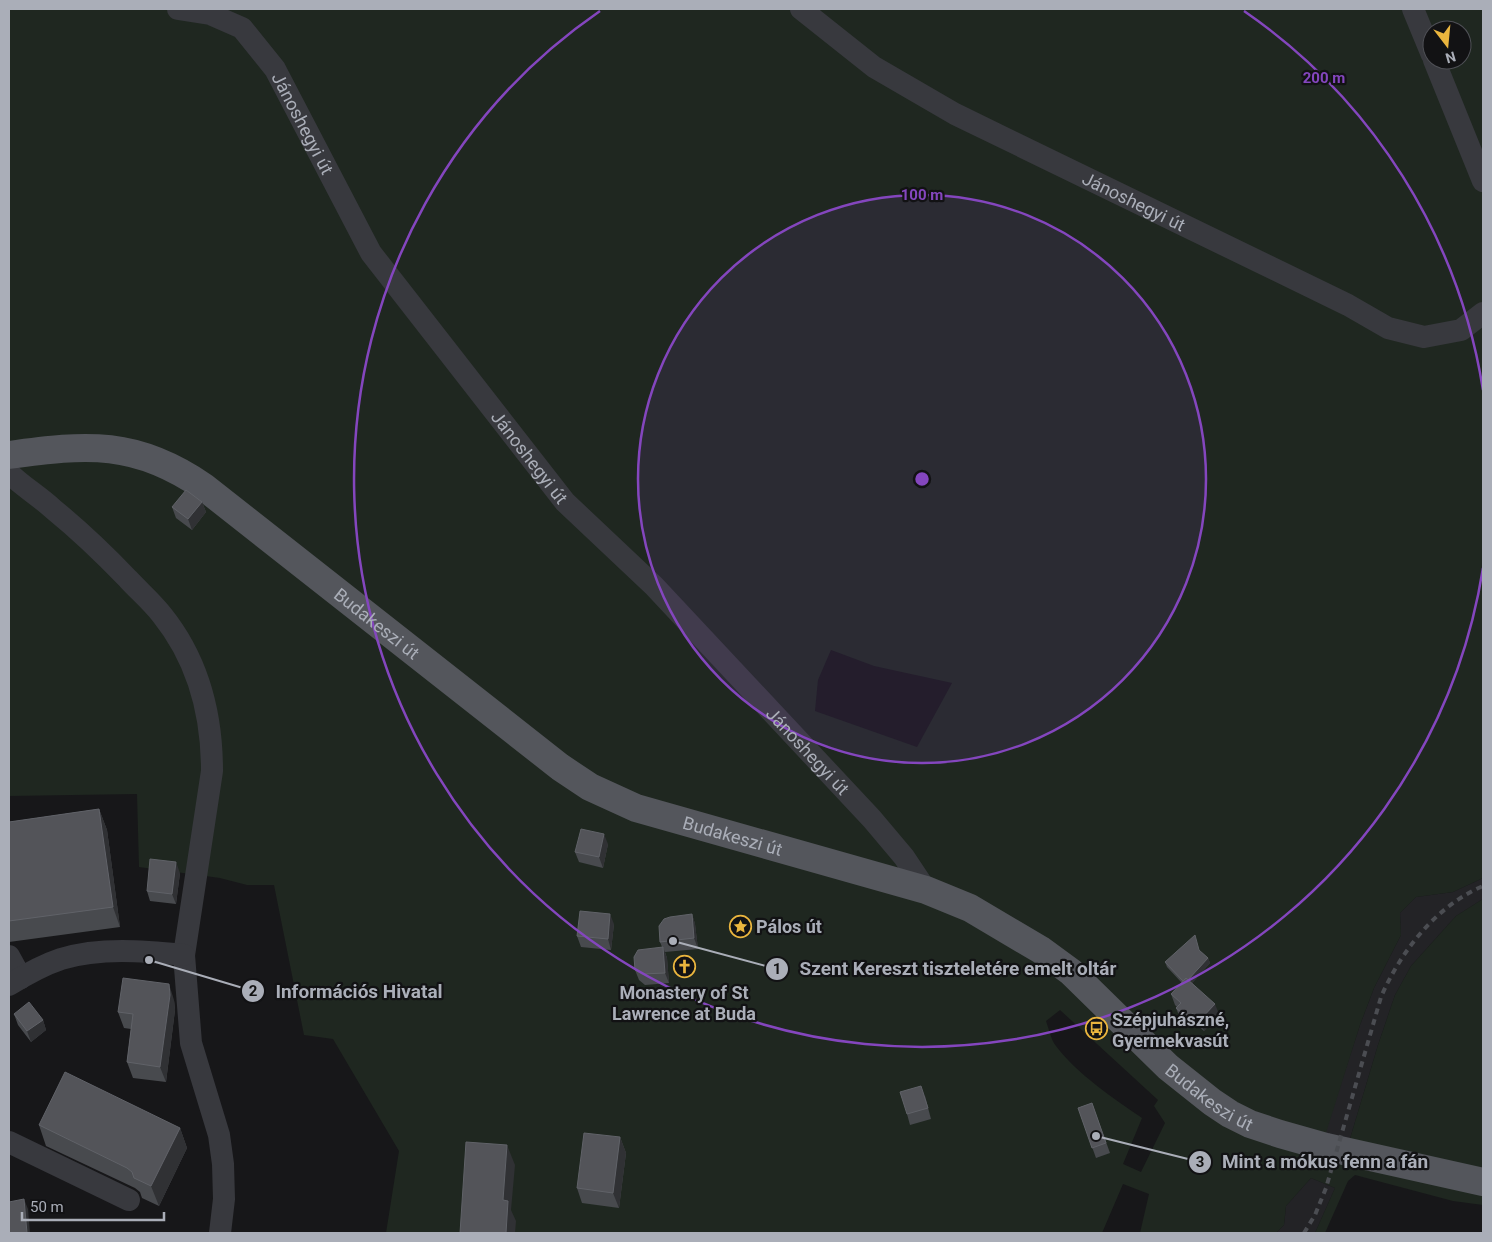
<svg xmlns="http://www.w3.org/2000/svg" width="1492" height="1242" viewBox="0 0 1492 1242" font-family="Roboto,sans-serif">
<rect width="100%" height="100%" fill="#171719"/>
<path fill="#232326" d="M 1483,878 L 1483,899 L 1456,916 L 1437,937 L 1411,966 L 1395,995 L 1378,1045 L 1349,1142 L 1324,1136 L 1360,1025 L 1374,988 L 1401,935 L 1400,913 L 1416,897 L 1453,892 Z
M 1311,1178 L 1335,1188 L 1315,1233 L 1276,1233 L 1284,1225 L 1286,1206 Z"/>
<path fill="#1f2720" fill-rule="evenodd" d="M 9,9 L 1483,9 L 1483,878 L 1453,892 L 1416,897 L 1400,913 L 1401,935 L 1374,988 L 1360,1025 L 1325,1136 L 1349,1142 L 1378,1045 L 1395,995 L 1411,966 L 1456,916 L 1483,899 L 1483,1205 L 1453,1201 L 1355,1175 L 1348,1181 L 1325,1233 L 1315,1233 L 1335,1188 L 1311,1178 L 1286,1206 L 1284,1225 L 1276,1233 L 1140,1233 L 1149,1194 L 1123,1184 L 1102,1233 L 386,1233 L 399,1151 L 333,1039 L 304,1035 L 274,885 L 247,885 L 220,878 L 139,867 L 137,794 L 9,796 ZM 1432,30 L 1462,30 L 1462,60 L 1432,60 ZM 831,650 L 874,666 L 952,683 L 917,747 L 815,711 L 818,680 ZM 1060,1010 L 1158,1100 L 1154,1106 L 1165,1123 L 1141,1172 L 1123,1164 L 1142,1118 C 1114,1099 1076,1073 1056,1046 C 1051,1040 1049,1029 1046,1021 Z"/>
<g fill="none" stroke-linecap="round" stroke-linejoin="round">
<g stroke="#38393e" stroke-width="22">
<path id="s1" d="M 178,9 L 210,14 L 242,28 L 275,69 L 371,253 L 565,502 L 654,586 L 872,819 L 904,857 L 926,890"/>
<path id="s2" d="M 801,9 L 874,67 L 955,114 L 1348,305 L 1388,328 L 1424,337 L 1461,330 L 1483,313"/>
<path d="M 1413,9 L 1432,55"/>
<path d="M 1434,60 L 1483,181"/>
<path d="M 9,473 C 22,486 39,496 53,509 C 80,531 104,554 128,579 C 139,591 152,602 162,615 C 199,661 212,714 212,771 L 184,955 L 191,1043 L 219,1135 L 223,1164 L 224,1199 L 220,1233"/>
<path d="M 9,956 L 21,978"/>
<path d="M 9,985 C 25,975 43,965 61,959 C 100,947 144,951 184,955"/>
<path d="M 9,1142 L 129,1200"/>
</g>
<path stroke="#54565c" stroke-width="28" id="s3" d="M 9,455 C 87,444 136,440 204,487 L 560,767 L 590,787 L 636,808 L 926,890 L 970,908 L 1041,950 L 1071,972 L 1168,1067 L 1212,1102 L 1230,1114 L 1250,1124 L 1280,1134 L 1326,1147 L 1483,1182"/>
<path stroke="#4b4d52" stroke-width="4" stroke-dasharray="6 5" stroke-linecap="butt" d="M 1304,1233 L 1315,1215 L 1326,1188 L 1381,997 C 1401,951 1436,906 1483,886"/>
</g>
<path fill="#484a4e" d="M 202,502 L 206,512 L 192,530 L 176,518 L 172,507 Z
M 99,809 L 107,830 L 120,927 L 9,942 L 9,822 Z
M 608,844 L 603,868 L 579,862 L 575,852 Z
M 180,873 L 176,904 L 150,901 L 147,891 Z
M 692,914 L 695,924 L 698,949 L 665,952 L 667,958 L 669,983 L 645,985 L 639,980 L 635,970 L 662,947 L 660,942 Z
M 614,924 L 611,950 L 581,947 L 577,936 Z
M 1200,951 L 1208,958 L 1210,963 L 1192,983 L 1219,1014 L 1204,1031 L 1196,1024 L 1192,1028 L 1180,1018 L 1176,1008 L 1177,1007 L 1175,1005 L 1171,994 L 1182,983 L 1167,967 L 1165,962 Z
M 174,1000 L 175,1010 L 166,1082 L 133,1078 L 127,1062 L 131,1029 L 124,1028 L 118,1012 Z
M 14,1014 L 43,1020 L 46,1030 L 31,1042 L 18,1025 Z
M 925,1096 L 931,1119 L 910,1125 L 907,1114 Z
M 1092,1103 L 1110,1153 L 1096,1158 L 1078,1108 Z
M 39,1125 L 180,1128 L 187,1148 L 159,1206 L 142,1198 L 140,1192 L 135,1188 L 46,1146 Z
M 620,1137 L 626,1153 L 619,1208 L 582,1203 L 577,1188 Z"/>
<path fill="#303134" d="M 202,502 L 206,512 L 192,530 L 188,519 Z
M 99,809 L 107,830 L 120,927 L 113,907 Z
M 604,834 L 608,844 L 603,868 L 599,857 Z
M 176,862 L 180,873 L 176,904 L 172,894 Z
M 610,914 L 614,924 L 611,950 L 608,939 Z
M 692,914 L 695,924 L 698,949 L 694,938 Z
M 663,947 L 667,958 L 669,983 L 665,973 Z
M 1208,958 L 1210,963 L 1187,989 L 1185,983 Z
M 169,984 L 174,1000 L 175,1010 L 166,1082 L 160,1067 Z
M 1215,1004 L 1219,1014 L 1204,1031 L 1200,1020 Z
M 1192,1013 L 1196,1024 L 1192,1028 L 1188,1018 Z
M 43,1020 L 46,1030 L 31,1042 L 27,1031 Z
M 921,1086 L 925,1096 L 931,1119 L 928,1108 Z
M 180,1128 L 187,1148 L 159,1206 L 151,1186 Z
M 620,1137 L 626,1153 L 619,1208 L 613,1193 Z
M 507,1145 L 515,1165 L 511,1210 L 516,1221 L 515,1233 L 506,1233 L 503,1200 Z
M 24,1199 L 28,1209 L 30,1233 L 27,1233 Z"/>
<path fill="#535459" stroke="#606268" d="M 186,490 L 202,502 L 188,519 L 172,507 Z
M 99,809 L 113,907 L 9,921 L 9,822 Z
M 581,829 L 604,834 L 599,857 L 575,852 Z
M 150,859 L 176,862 L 172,894 L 147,891 Z
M 580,911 L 610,914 L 608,939 L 577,936 Z
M 692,914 L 694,938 L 660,942 L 659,926 L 664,919 L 670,917 Z
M 1195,935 L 1199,950 L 1208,958 L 1188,980 L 1186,978 L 1183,981 L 1165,962 Z
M 663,947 L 665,973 L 642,974 L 635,970 L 634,957 L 638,950 Z
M 123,978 L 169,984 L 170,995 L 160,1067 L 127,1062 L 133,1014 L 118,1012 Z
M 1186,978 L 1215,1004 L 1200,1020 L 1192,1013 L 1188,1018 L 1176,1008 L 1181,1003 L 1171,994 Z
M 29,1002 L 43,1020 L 27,1031 L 14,1014 Z
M 65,1072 L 180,1128 L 151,1186 L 134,1178 L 132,1172 L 127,1168 L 39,1125 Z
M 921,1086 L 928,1108 L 907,1114 L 900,1092 Z
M 1092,1103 L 1106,1143 L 1092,1148 L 1078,1108 Z
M 584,1133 L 620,1137 L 613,1193 L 577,1188 Z
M 466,1142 L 507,1145 L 503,1200 L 508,1201 L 506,1233 L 460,1233 Z
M 24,1199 L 27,1233 L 9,1233 L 9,1202 Z"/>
<circle cx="922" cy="479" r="284" fill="#8446be" fill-opacity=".12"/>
<g fill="none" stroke="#8446be" stroke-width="2.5">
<circle cx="922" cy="479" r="284"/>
<path d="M1483 568A568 568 0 1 1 600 11M1244 11A568 568 0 0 1 1483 390"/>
</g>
<defs>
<symbol id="sight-ring" viewBox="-11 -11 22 22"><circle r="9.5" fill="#121214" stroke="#eab53e" stroke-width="1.5"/><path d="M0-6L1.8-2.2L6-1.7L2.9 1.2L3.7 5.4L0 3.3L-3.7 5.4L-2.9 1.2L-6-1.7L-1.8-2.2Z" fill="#eab53e"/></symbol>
<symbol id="church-ring" viewBox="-11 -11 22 22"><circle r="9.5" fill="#121214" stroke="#eab53e" stroke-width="1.5"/><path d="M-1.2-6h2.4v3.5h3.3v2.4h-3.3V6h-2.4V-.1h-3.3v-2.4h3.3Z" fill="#eab53e"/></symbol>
<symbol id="bus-ring" viewBox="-11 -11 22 22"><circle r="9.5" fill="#121214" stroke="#eab53e" stroke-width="1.5"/><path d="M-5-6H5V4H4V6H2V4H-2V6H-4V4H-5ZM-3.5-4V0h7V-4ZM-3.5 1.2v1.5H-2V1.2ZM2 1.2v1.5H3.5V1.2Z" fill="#eab53e"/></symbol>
</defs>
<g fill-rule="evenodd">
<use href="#sight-ring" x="728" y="914" width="25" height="25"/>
<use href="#church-ring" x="672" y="954" width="25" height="25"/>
<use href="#bus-ring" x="1084" y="1016" width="25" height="25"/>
</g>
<g text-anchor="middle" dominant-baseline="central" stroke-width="4.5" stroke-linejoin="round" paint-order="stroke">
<g font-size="18" fill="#aaaeb8" stroke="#121214">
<text stroke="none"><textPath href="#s1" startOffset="181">Jánoshegyi út</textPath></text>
<text stroke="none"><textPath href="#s2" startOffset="386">Jánoshegyi út</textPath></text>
<text stroke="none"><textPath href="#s1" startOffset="586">Jánoshegyi út</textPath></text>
<text stroke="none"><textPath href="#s3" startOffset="424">Budakeszi út</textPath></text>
<text stroke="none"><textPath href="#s1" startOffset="991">Jánoshegyi út</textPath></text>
<text stroke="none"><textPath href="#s3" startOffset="844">Budakeszi út</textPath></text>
<text stroke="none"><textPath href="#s3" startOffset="1399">Budakeszi út</textPath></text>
</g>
<g font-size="18" font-weight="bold" fill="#aaaeb8" stroke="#121214" text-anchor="start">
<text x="756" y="926">Pálos út</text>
<text x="684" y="992" text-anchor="middle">Monastery of St<tspan x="684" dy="21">Lawrence at Buda</tspan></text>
<text x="1112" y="1019">Szépjuhászné,<tspan x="1112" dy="21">Gyermekvasút</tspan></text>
</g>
</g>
<circle cx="922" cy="479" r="8" fill="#8446be" stroke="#121214" stroke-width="2.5"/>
<g font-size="15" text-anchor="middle" font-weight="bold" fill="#8446be" stroke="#121214" stroke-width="4.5" stroke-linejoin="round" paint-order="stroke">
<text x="1324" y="83">200 m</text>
<text x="922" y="200">100 m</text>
</g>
<path fill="none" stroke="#aaaeb8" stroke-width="2" d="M673 941L777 969M149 960L253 991M1096 1136L1200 1162"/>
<g fill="#aaaeb8" stroke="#121214" stroke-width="2">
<circle cx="673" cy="941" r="5"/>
<circle cx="149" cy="960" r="5"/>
<circle cx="1096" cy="1136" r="5"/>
<circle cx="777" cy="969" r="12"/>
<circle cx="253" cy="991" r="12"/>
<circle cx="1200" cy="1162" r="12"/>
</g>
<g font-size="15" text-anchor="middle" font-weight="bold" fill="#111">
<text x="777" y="974">1</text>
<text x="253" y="996">2</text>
<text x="1200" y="1167">3</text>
</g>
<g font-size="19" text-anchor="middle" font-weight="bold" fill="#aaaeb8" stroke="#121214" stroke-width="4.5" stroke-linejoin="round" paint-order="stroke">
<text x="958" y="975">Szent Kereszt tiszteletére emelt oltár</text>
<text x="359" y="998">Információs Hivatal</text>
<text x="1325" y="1168">Mint a mókus fenn a fán</text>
</g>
<rect width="1492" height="1242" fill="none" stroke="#aaaeb8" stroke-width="20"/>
<g transform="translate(1447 45) rotate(164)"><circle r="24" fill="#121214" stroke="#4f5056"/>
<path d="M0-4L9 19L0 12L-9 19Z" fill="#eab53e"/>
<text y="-8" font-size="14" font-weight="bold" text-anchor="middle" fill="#aaaeb8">N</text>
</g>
<path d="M22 1212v8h142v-8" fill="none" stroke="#aaaeb8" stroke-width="2.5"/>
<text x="30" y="1212" font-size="15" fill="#aaaeb8" stroke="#121214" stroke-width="4" paint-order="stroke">50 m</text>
</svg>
